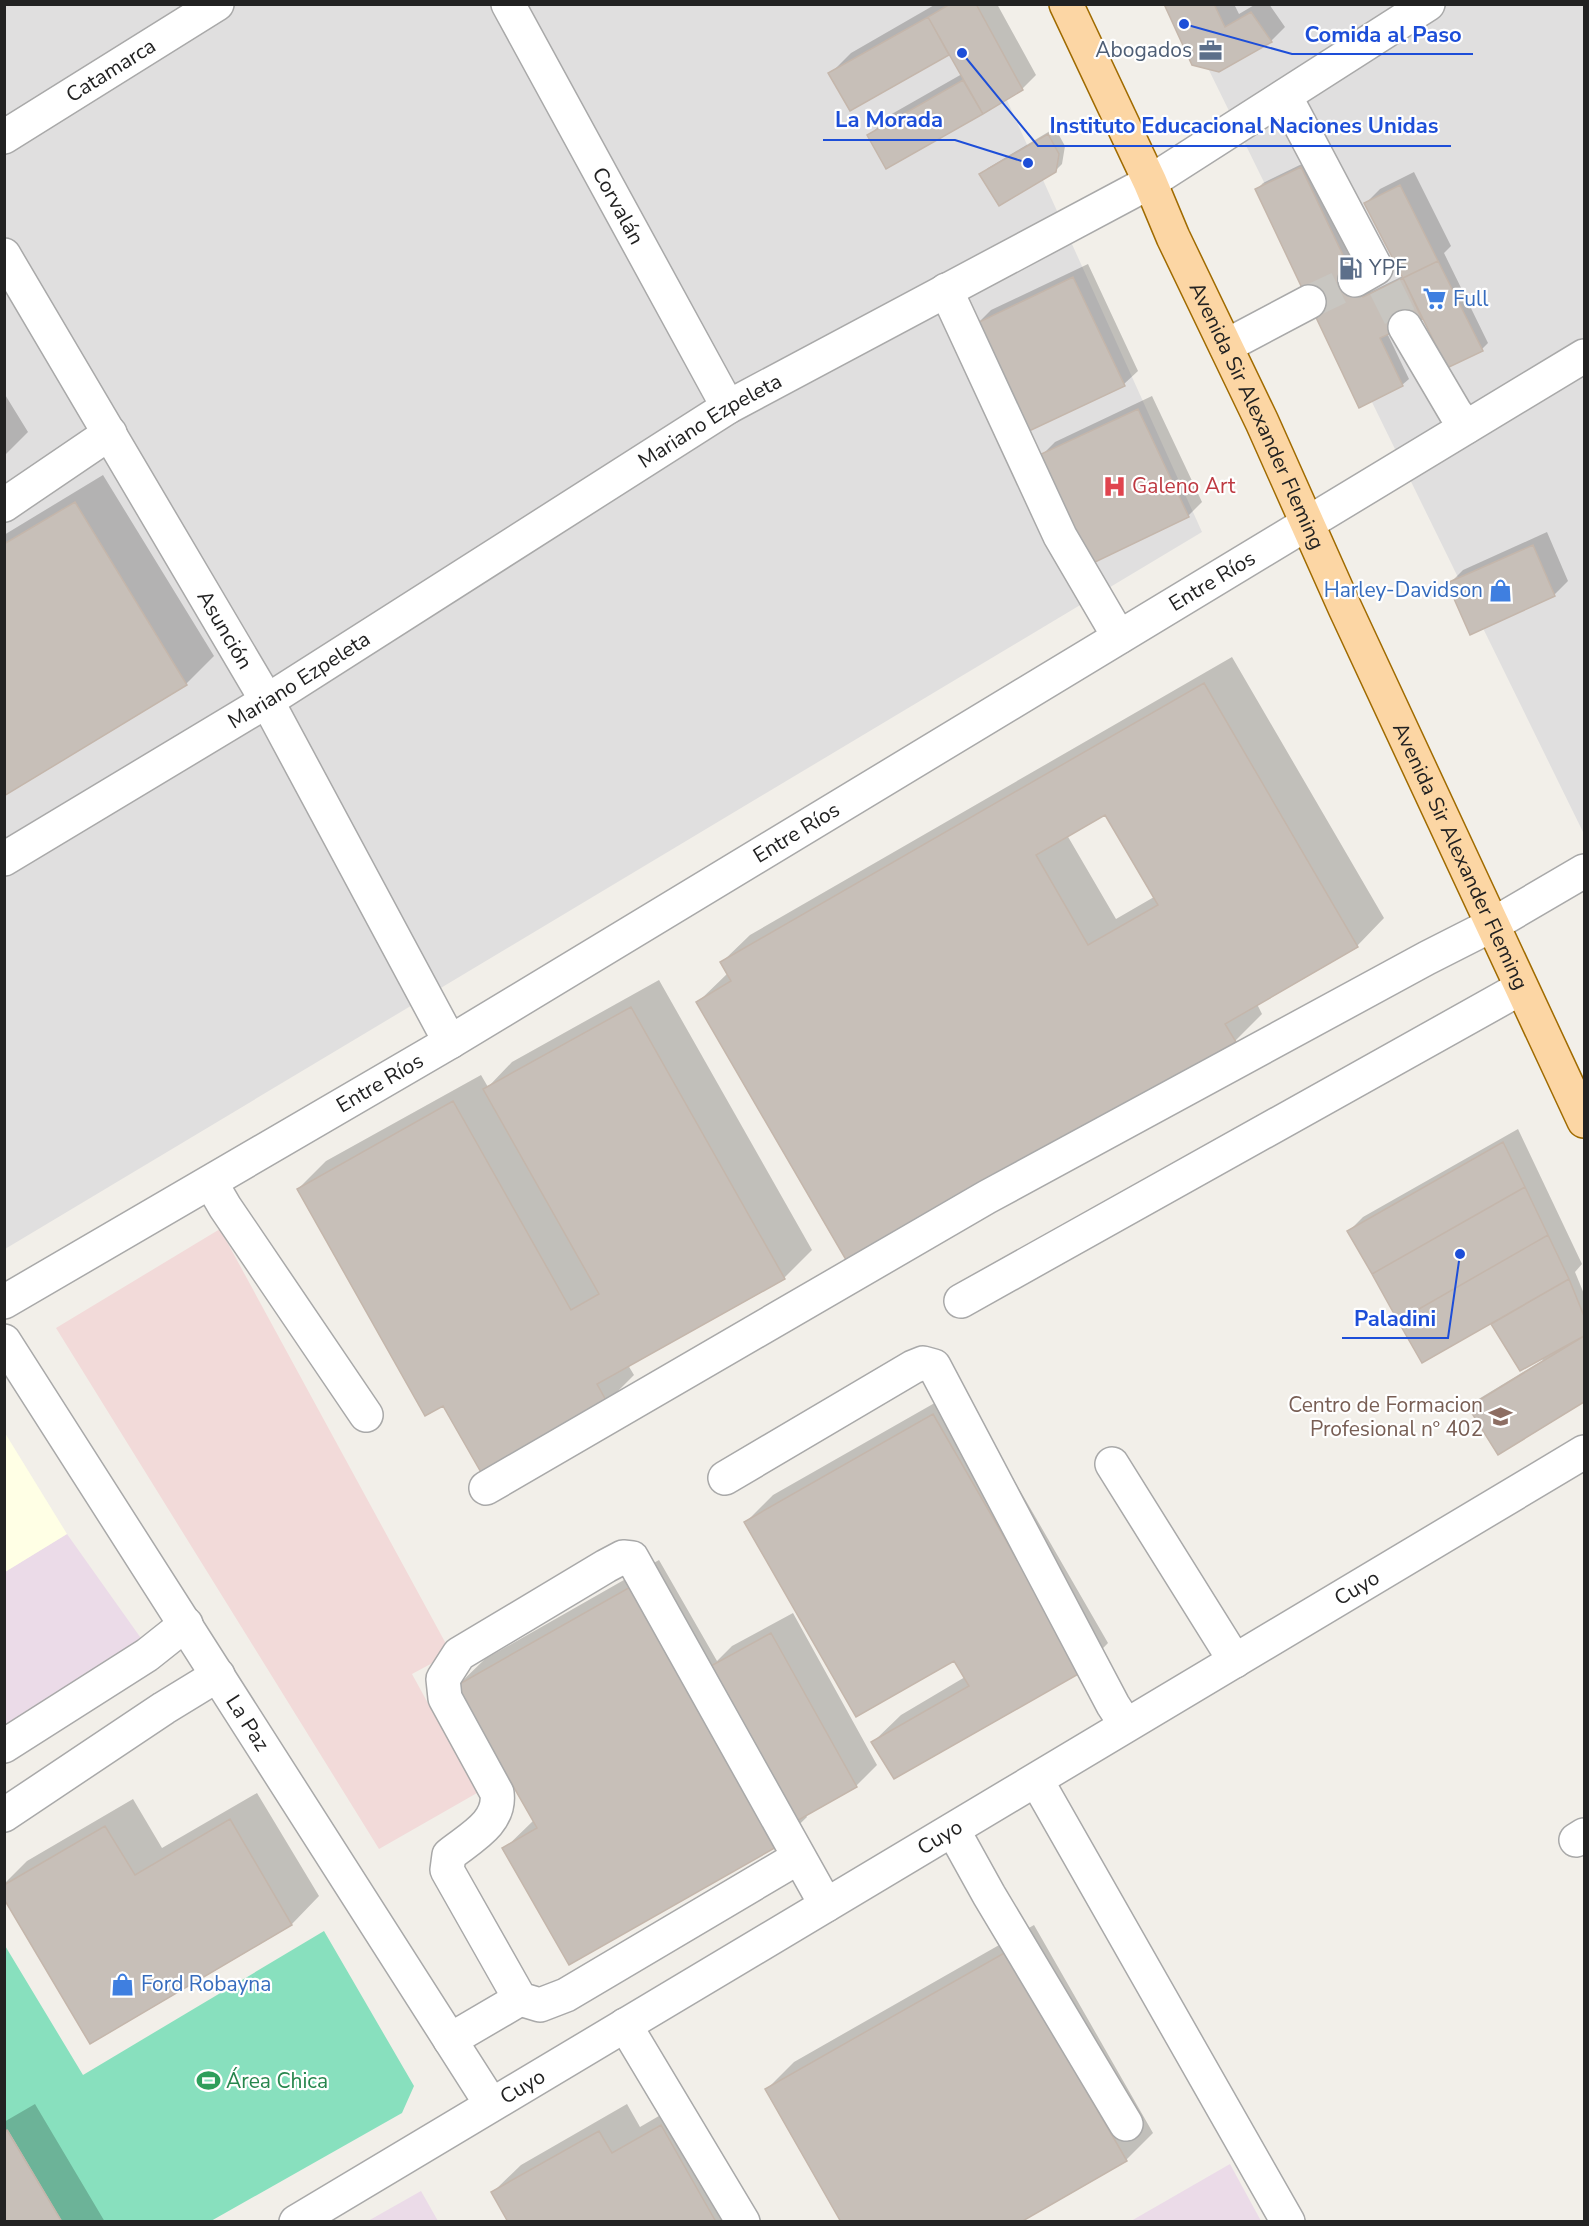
<svg xmlns="http://www.w3.org/2000/svg" width="1589" height="2226" viewBox="0 0 1589 2226" font-family="'Nunito Sans',sans-serif">
<rect width="100%" height="100%" fill="#f2efe9"/>
<path fill="#e0dfdf" d="M 4,5 L 964,5 L 1202,532 L 5,1249 Z
M 1177,5 L 1584,5 L 1584,834 Z"/>
<path fill="#f2dad9" d="M 220,1229 L 451,1653 L 412,1674 L 477,1793 L 379,1849 L 56,1328 Z"/>
<path fill="#ebdbe8" d="M 67,1534 L 160,1665 L 5,1756 L 5,1572 Z
M 1230,2164 L 1261,2221 L 1131,2221 Z
M 421,2191 L 438,2221 L 368,2221 Z"/>
<path fill="#ffffe5" d="M 5,1433 L 67,1534 L 5,1572 L 4,1572 Z"/>
<path fill="#88e0be" d="M 324,1931 L 414,2086 L 402,2113 L 211,2221 L 62,2221 L 8,2130 L 5,2132 L 4,1944 L 83,2075 Z"/>
<path fill="#0003" fill-rule="evenodd" d="M 936,4 L 997,4 L 1036,75 L 1022,89 L 887,167 L 869,136 L 890,115 L 962,74 L 950,53 L 851,109 L 830,74 L 851,53 Z
M 1166,4 L 1234,4 L 1239,14 L 1256,4 L 1269,4 L 1285,27 L 1271,41 L 1219,71 Z
M 1055,128 L 1065,146 L 1062,164 L 1055,171 L 981,175 L 988,168 Z
M 1308,161 L 1370,292 L 1403,276 L 1366,203 L 1380,189 L 1414,172 L 1451,246 L 1444,253 L 1488,343 L 1482,349 L 1423,317 L 1387,333 L 1409,379 L 1402,385 L 1257,189 L 1263,183 Z
M 1088,264 L 1138,371 L 1124,384 L 977,324 L 991,310 Z
M 4,393 L 28,432 L 4,456 Z
M 1152,396 L 1202,502 L 1188,516 L 1041,456 L 1055,442 Z
M 103,475 L 214,656 L 186,684 L 4,794 L 4,535 Z
M 1547,532 L 1568,581 L 1554,595 L 1449,584 L 1463,570 Z
M 1232,657 L 1384,918 L 1357,946 L 1257,1004 L 1262,1014 L 1235,1041 L 698,1002 L 728,973 L 722,962 L 750,935 ZM 1106,813 L 1154,897 L 1116,919 L 1067,835 Z
M 659,980 L 812,1250 L 784,1278 L 628,1365 L 634,1375 L 607,1402 L 444,1404 L 298,1189 L 326,1161 L 481,1075 L 488,1087 L 512,1062 Z
M 1518,1129 L 1582,1264 L 1575,1272 L 1584,1294 L 1584,1401 L 1498,1453 L 1470,1407 L 1477,1400 L 1543,1360 L 1541,1358 L 1521,1369 L 1492,1322 L 1349,1231 L 1363,1217 Z
M 961,1388 L 1108,1643 L 1081,1671 L 873,1742 L 901,1715 L 965,1677 L 955,1659 L 746,1522 L 773,1495 Z
M 659,1560 L 717,1661 L 732,1646 L 793,1613 L 877,1765 L 856,1786 L 805,1814 L 807,1817 L 779,1844 L 504,1849 L 534,1820 L 457,1686 L 485,1659 Z
M 257,1793 L 319,1896 L 292,1924 L 91,2042 L 4,1896 L 4,1884 L 27,1861 L 133,1799 L 162,1848 Z
M 1034,1925 L 1153,2133 L 1126,2160 L 767,2089 L 794,2062 Z
M 688,2099 L 758,2222 L 510,2222 L 493,2192 L 521,2165 L 627,2104 L 640,2127 Z
M 35,2104 L 105,2222 L 4,2222 L 4,2122 Z"/>
<path fill="#c7bfb8" stroke="#c4b6ab" stroke-width="1.5" fill-rule="evenodd" d="M 950,4 L 976,4 L 1023,90 L 983,114 L 928,17 Z
M 1164,4 L 1214,4 L 1225,27 L 1251,12 L 1272,42 L 1219,72 L 1192,65 Z
M 928,17 L 949,55 L 850,111 L 828,73 Z
M 963,80 L 983,114 L 886,169 L 867,135 Z
M 1048,134 L 1059,154 L 1056,172 L 999,206 L 979,174 Z
M 1301,167 L 1363,297 L 1403,278 L 1422,319 L 1380,338 L 1403,386 L 1359,408 L 1255,189 Z
M 1400,185 L 1438,261 L 1403,278 L 1364,203 Z
M 1438,261 L 1483,351 L 1447,368 L 1403,278 Z
M 1073,277 L 1125,386 L 1027,432 L 975,324 Z
M 1138,409 L 1189,517 L 1091,564 L 1039,455 Z
M 75,502 L 187,685 L 4,796 L 4,544 Z
M 1533,545 L 1555,596 L 1470,635 L 1447,583 Z
M 1204,683 L 1358,947 L 1225,1024 L 1236,1042 L 849,1265 L 696,1002 L 731,981 L 720,962 ZM 1105,815 L 1158,905 L 1088,945 L 1036,855 Z
M 631,1007 L 785,1279 L 597,1384 L 608,1404 L 482,1474 L 443,1406 L 425,1416 L 297,1189 L 453,1101 L 571,1310 L 599,1294 L 483,1089 Z
M 1503,1142 L 1525,1187 L 1372,1274 L 1347,1231 Z
M 1525,1187 L 1548,1235 L 1398,1321 L 1372,1274 Z
M 1548,1235 L 1569,1279 L 1422,1363 L 1398,1321 Z
M 1569,1279 L 1584,1316 L 1584,1336 L 1520,1371 L 1491,1324 Z
M 1584,1336 L 1584,1402 L 1498,1455 L 1468,1407 Z
M 933,1414 L 1082,1672 L 894,1779 L 871,1742 L 969,1686 L 954,1661 L 856,1717 L 744,1522 Z
M 632,1586 L 780,1845 L 569,1965 L 502,1848 L 537,1828 L 456,1686 Z
M 771,1633 L 857,1787 L 795,1822 L 709,1667 Z
M 230,1819 L 292,1925 L 90,2044 L 4,1899 L 4,1885 L 105,1826 L 135,1875 Z
M 1006,1952 L 1127,2161 L 1021,2222 L 841,2222 L 765,2089 Z
M 661,2125 L 716,2222 L 508,2222 L 491,2192 L 599,2131 L 612,2153 Z
M 7,2130 L 62,2222 L 4,2222 L 4,2132 Z"/>
<g fill="none" stroke-linecap="round" stroke-linejoin="round">
<path stroke="#c8c6c1" stroke-width="33" stroke-dasharray="33 16" stroke-linecap="butt" d="M 1385,287 L 1405,327
M 1309,302 L 1355,280"/>
<defs>
<g id="minor">
<path id="s1" d="M 508,4 L 728,407"/>
<path d="M 1285,96 L 1376,268 L 1355,280"/>
<path id="s2" d="M 4,137 L 217,4"/>
<path id="s3" d="M 4,255 L 267,701 L 450,1042"/>
<path d="M 946,290 L 1060,536 L 1119,637"/>
<path d="M 1405,327 L 1455,412 L 1466,427"/>
<path d="M 1226,346 L 1309,302"/>
<path d="M 4,505 L 110,433"/>
<path id="s4" d="M 4,859 L 267,701 L 728,407 L 1150,182 L 1428,4"/>
<path d="M 211,1183 L 225,1207 L 366,1415"/>
<path d="M 961,1301 L 1521,988"/>
<path id="s5" d="M 4,1302 L 450,1042 L 1584,356"/>
<path id="s6" d="M 4,1341 L 491,2104"/>
<path d="M 1112,1464 L 1235,1661"/>
<path d="M 725,1478 L 913,1367 L 923,1363 L 934,1366 L 1113,1705 L 1126,1725"/>
<path d="M 486,1488 L 987,1197 L 1427,958 L 1492,925 L 1584,871"/>
<path d="M 4,1746 L 147,1655 L 186,1624"/>
<path d="M 1037,1781 L 1288,2222"/>
<path d="M 4,1815 L 164,1708 L 218,1675"/>
<path d="M 953,1830 L 989,1895 L 1126,2124"/>
<path d="M 1576,1840 L 1584,1835"/>
<path d="M 799,1857 L 566,1995 L 540,2005 L 520,1999 L 447,1870 L 449,1855 C 470,1838 501,1823 497,1793 L 445,1698 L 443,1679 L 459,1654 L 606,1566 L 623,1557 L 632,1558 L 826,1905"/>
<path d="M 625,2025 L 743,2222"/>
<path d="M 450,2040 L 520,1999"/>
<path id="s7" d="M 296,2222 L 1584,1452"/>
</g>
<g id="major">
<path id="s8" d="M 1066,4 L 1150,182 L 1173,237 L 1262,422 L 1345,608 L 1584,1121"/>
</g>
</defs>
<use href="#minor" stroke="#a9a9a9" stroke-width="36"/>
<use href="#major" stroke="#a06b00" stroke-width="36"/>
<use href="#minor" stroke="#fff" stroke-width="33"/>
<use href="#major" stroke="#fcd6a4" stroke-width="33"/>
</g>
<defs>
<symbol id="office-bare" viewBox="-9 -9 18 18"><path d="M-6-3h4V-5.5h4V-3h4V5H-6ZM-1-4.5V-3h2v-1.5ZM-6 0V1H6V0Z" fill="#5c6f8a" stroke="#fff" stroke-width="2.5" paint-order="stroke"/></symbol>
<symbol id="fuel-bare" viewBox="-9 -9 18 18"><path d="M-5.5-6h7V0h2V4h1.3V-2.5L3-4.5l.8-.8L6-3V5H2.5V1h-1V6h-7ZM-4.2-4.7v3.2H.2V-4.7Z" fill="#5c6f8a" stroke="#fff" stroke-width="2.5" paint-order="stroke"/></symbol>
<symbol id="supermarket-bare" viewBox="-9 -9 18 18"><path d="M-6-5.5h2.5l.6 2H6L4.5 2H-2.5L-4.4-4H-6ZM-1.5 3.2a1.3 1.3 0 1 0 .1 0ZM3 3.2a1.3 1.3 0 1 0 .1 0Z" fill="#3f7fe0" stroke="#fff" stroke-width="2.5" paint-order="stroke"/></symbol>
<symbol id="hospital-bare" viewBox="-9 -9 18 18"><path d="M-5-5h3v3.5h4V-5h3V5h-3V1.5h-4V5h-3Z" fill="#e0444e" stroke="#fff" stroke-width="2.5" paint-order="stroke"/></symbol>
<symbol id="shop-bare" viewBox="-9 -9 18 18"><path d="M-5-2.5h2.3a2.7 3.5 0 0 1 5.4 0H5L5.5 6h-11ZM-1.5-2.5h3a1.5 2.3 0 0 0-3 0Z" fill="#3f7fe0" stroke="#fff" stroke-width="2.5" paint-order="stroke"/></symbol>
<symbol id="school-bare" viewBox="-9 -9 18 18"><path d="M0-5L7-2L0 1L-7-2ZM-4 1L0 2.5L4 1V4Q0 6-4 4Z" fill="#8d6e63" stroke="#fff" stroke-width="2.5" paint-order="stroke"/></symbol>
<symbol id="stadium-bare" viewBox="-9 -9 18 18"><path d="M0-5a6.5 5 0 1 0 0 10a6.5 5 0 1 0 0-10ZM-3.5-1.8h7v3.6h-7Z" fill="#2e9e5b" stroke="#fff" stroke-width="2.5" paint-order="stroke"/></symbol>
</defs>
<g fill-rule="evenodd">
<use href="#office-bare" x="1194" y="34" width="33" height="33"/>
<use href="#fuel-bare" x="1334" y="252" width="33" height="33"/>
<use href="#supermarket-bare" x="1418" y="282" width="33" height="33"/>
<use href="#hospital-bare" x="1098" y="470" width="33" height="33"/>
<use href="#shop-bare" x="1484" y="574" width="33" height="33"/>
<use href="#school-bare" x="1484" y="1400" width="33" height="33"/>
<use href="#shop-bare" x="106" y="1968" width="33" height="33"/>
<use href="#stadium-bare" x="192" y="2064" width="33" height="33"/>
</g>
<g text-anchor="middle" dominant-baseline="central" stroke-width="4.5" stroke-linejoin="round" paint-order="stroke">
<g font-size="21" fill="#4e5e75" stroke="#fff" text-anchor="end">
<text x="1192" y="50">Abogados</text>
<text x="1369" y="268" text-anchor="start">YPF</text>
</g>
<g font-size="21" fill="#222" stroke="#fff">
<text stroke="none"><textPath href="#s2" startOffset="126">Catamarca</textPath></text>
<text stroke="none"><textPath href="#s1" startOffset="230">Corvalán</textPath></text>
<text stroke="none"><textPath href="#s8" startOffset="454">Avenida Sir Alexander Fleming</textPath></text>
<text stroke="none"><textPath href="#s4" startOffset="831">Mariano Ezpeleta</textPath></text>
<text stroke="none"><textPath href="#s5" startOffset="1407">Entre Ríos</textPath></text>
<text stroke="none"><textPath href="#s3" startOffset="435">Asunción</textPath></text>
<text stroke="none"><textPath href="#s4" startOffset="345">Mariano Ezpeleta</textPath></text>
<text stroke="none"><textPath href="#s5" startOffset="921">Entre Ríos</textPath></text>
<text stroke="none"><textPath href="#s8" startOffset="939">Avenida Sir Alexander Fleming</textPath></text>
<text stroke="none"><textPath href="#s5" startOffset="435">Entre Ríos</textPath></text>
<text stroke="none"><textPath href="#s7" startOffset="1236">Cuyo</textPath></text>
<text stroke="none"><textPath href="#s6" startOffset="453">La Paz</textPath></text>
<text stroke="none"><textPath href="#s7" startOffset="750">Cuyo</textPath></text>
<text stroke="none"><textPath href="#s7" startOffset="264">Cuyo</textPath></text>
</g>
<g font-size="21" fill="#366cbe" stroke="#fff" text-anchor="start">
<text x="1453" y="299">Full</text>
<text x="1483" y="590" text-anchor="end">Harley-Davidson</text>
<text x="141" y="1984">Ford Robayna</text>
</g>
<g font-size="21" fill="#be3a42" stroke="#fff" text-anchor="start">
<text x="1132" y="486">Galeno Art</text>
</g>
<g font-size="21" fill="#785e54" stroke="#fff" text-anchor="end">
<text x="1483" y="1405">Centro de Formacion<tspan x="1483" dy="24">Profesional nº 402</tspan></text>
</g>
<g font-size="21" fill="#27864d" stroke="#fff" text-anchor="start">
<text x="226" y="2081">Área Chica</text>
</g>
</g>
<path fill="none" stroke="#1d4ed8" stroke-width="2" d="M1184 24L1292 54H1473M1028 163L955 140H823M962 53L1038 146H1451M1460 1254L1448 1338H1342"/>
<g fill="#1d4ed8" stroke="#fff" stroke-width="2">
<circle cx="1184" cy="24" r="6"/>
<circle cx="1028" cy="163" r="6"/>
<circle cx="962" cy="53" r="6"/>
<circle cx="1460" cy="1254" r="6"/>
</g>
<g font-size="22" text-anchor="middle" font-weight="bold" fill="#1d4ed8" stroke="#fff" stroke-width="4.5" stroke-linejoin="round" paint-order="stroke">
<text x="1383" y="42">Comida al Paso</text>
<text x="889" y="127">La Morada</text>
<text x="1244" y="133">Instituto Educacional Naciones Unidas</text>
<text x="1395" y="1326">Paladini</text>
</g>
<rect width="1589" height="2226" fill="none" stroke="#222222" stroke-width="12"/>
</svg>
